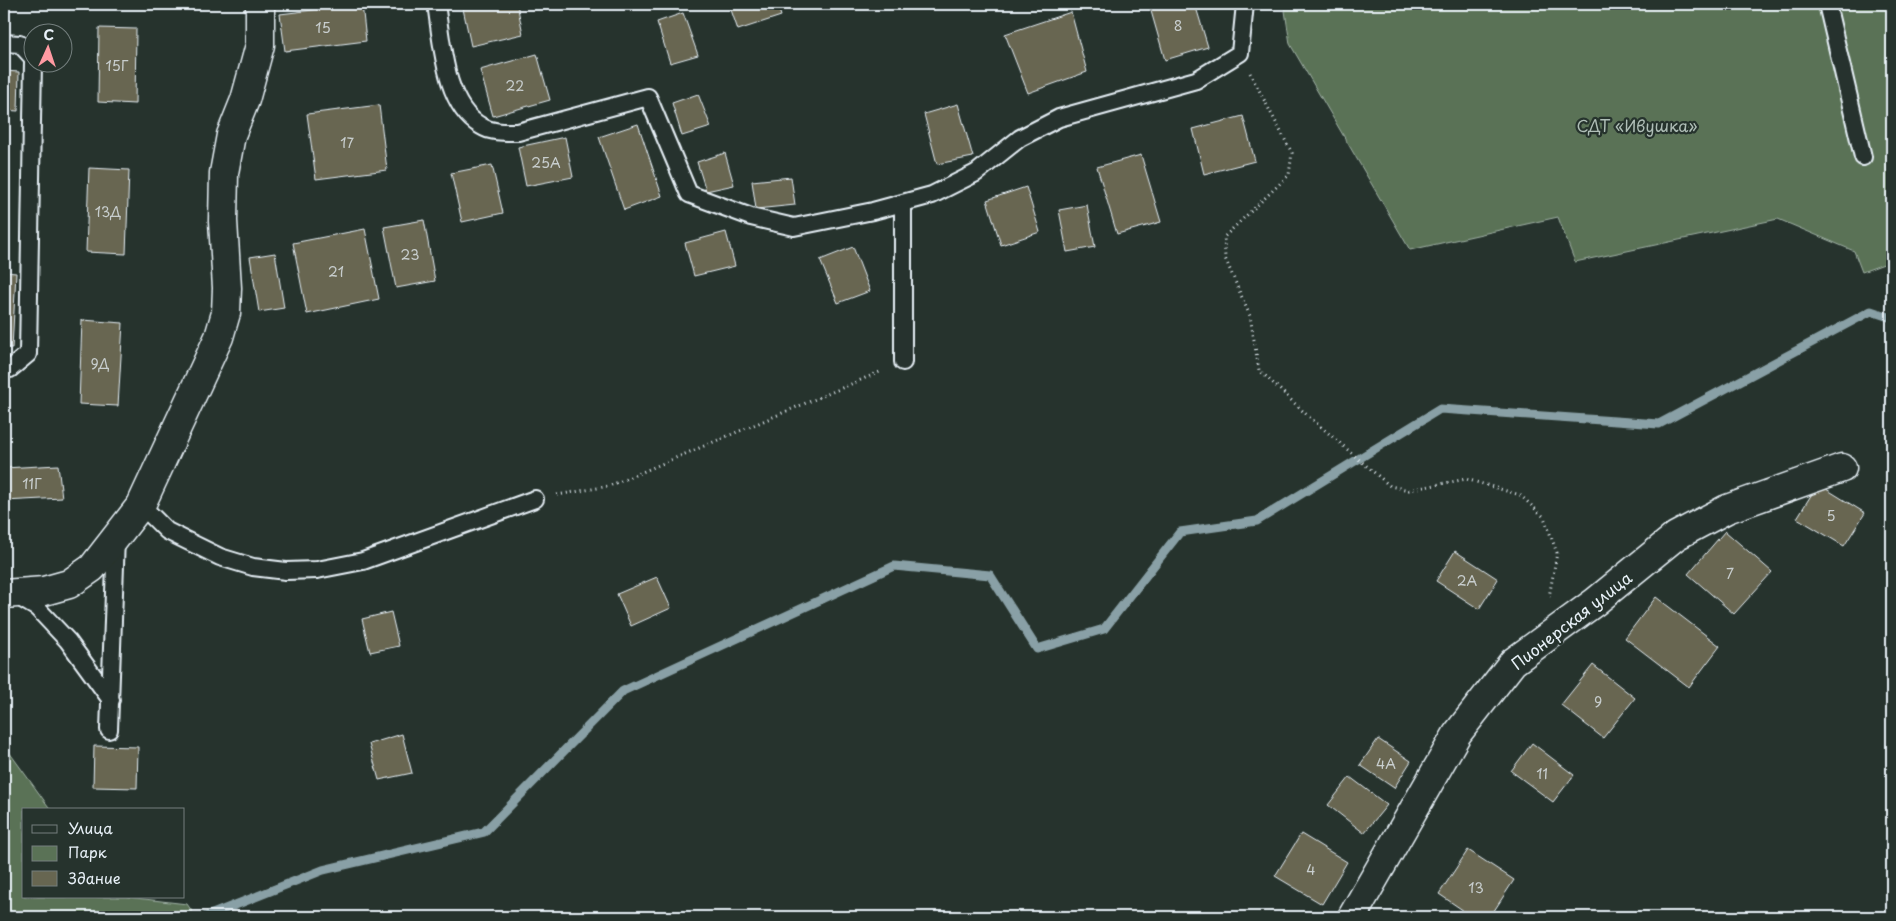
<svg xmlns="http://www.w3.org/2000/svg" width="1896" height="921" viewBox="0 0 1896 921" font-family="'Playpen Sans',sans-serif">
<rect width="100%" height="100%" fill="#26332d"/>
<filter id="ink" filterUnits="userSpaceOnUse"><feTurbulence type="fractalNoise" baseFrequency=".02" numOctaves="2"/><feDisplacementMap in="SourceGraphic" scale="10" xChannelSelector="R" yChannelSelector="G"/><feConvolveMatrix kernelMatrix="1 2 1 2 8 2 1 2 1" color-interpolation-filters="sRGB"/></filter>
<g filter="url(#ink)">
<path fill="#5a7256" stroke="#a1b2a7" d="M 1284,4 L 1892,4 L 1892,261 L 1862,272 L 1854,251 L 1778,219 L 1575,262 L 1558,217 L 1410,250 L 1290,44 Z
M 4,745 L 51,810 L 24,810 L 24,897 L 127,897 L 187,904 L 196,917 L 4,917 Z"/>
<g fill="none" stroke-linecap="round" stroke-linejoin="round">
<path stroke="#89a0a6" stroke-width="9" d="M 205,917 L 323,870 L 484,832 L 623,691 L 894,566 L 990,575 L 1037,649 L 1104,629 L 1180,532 L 1257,521 L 1440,409 L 1659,424 L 1871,311 L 1892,318"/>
</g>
<path fill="#676651" stroke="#e8f1f8" d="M 362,4 L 366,41 L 285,51 L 280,14 Z
M 462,4 L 517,4 L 523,34 L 471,46 Z
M 729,4 L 777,4 L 781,16 L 738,30 Z
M 1149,4 L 1195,4 L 1208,47 L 1165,60 Z
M 1071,12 L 1087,72 L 1028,93 L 1005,34 Z
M 683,13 L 698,55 L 670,63 L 657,22 Z
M 99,28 L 136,29 L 135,104 L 98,102 Z
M 537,54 L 550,100 L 493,116 L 480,70 Z
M 4,71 L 19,72 L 18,111 L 4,110 Z
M 698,94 L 711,127 L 682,136 L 672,103 Z
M 958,104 L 973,157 L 937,164 L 924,114 Z
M 379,105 L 387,170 L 316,179 L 307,114 Z
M 1243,116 L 1255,161 L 1204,174 L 1193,129 Z
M 638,124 L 662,196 L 624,210 L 599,137 Z
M 565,137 L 573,177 L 526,186 L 518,147 Z
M 725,153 L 734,185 L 706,191 L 697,162 Z
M 1141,155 L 1161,222 L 1117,234 L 1097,167 Z
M 492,165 L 503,213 L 462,222 L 451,173 Z
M 89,168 L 129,170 L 126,254 L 86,252 Z
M 791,177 L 795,205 L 756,209 L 752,181 Z
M 1026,187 L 1040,232 L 1001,245 L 987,200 Z
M 1087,205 L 1095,247 L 1067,252 L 1059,210 Z
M 424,220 L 435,281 L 396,288 L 384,227 Z
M 365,229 L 379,299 L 307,314 L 293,243 Z
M 726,232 L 735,266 L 694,276 L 685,243 Z
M 853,247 L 870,291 L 838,303 L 820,260 Z
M 275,253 L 284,308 L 259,312 L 250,257 Z
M 4,272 L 16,273 L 12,348 L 4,347 Z
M 82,320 L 123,323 L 118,406 L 79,404 Z
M 58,465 L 62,498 L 4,501 L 4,468 Z
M 1818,484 L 1865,513 L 1844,546 L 1797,518 Z
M 1725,531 L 1772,572 L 1734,614 L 1688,574 Z
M 1455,551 L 1498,579 L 1479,609 L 1436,581 Z
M 657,577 L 671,608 L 631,626 L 617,594 Z
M 1656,597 L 1720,646 L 1689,687 L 1625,638 Z
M 391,612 L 399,646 L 370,652 L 362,619 Z
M 1593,665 L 1635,698 L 1603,738 L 1561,705 Z
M 402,734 L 412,773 L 379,780 L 369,744 Z
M 1378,739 L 1411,761 L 1394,788 L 1360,765 Z
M 1532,743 L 1574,775 L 1553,802 L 1511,771 Z
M 94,746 L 138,747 L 137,788 L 93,787 Z
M 1350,777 L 1387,805 L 1364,833 L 1328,805 Z
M 1301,834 L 1347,862 L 1322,904 L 1275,876 Z
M 1468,850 L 1514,880 L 1490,917 L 1473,917 L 1439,894 Z"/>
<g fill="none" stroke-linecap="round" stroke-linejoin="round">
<defs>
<path id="service" d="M 436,4 C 442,41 444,105 481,126 C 492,133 506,132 518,132 L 648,97 L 689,194 L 751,217 L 794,227 L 873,211 L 932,195 L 976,173 L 1020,138 L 1059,118 L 1196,80 L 1240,53 L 1245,4
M 1827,4 L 1863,157
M 4,43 L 20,44 L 32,57
M 903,203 L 903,362
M 4,368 L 10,369 L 28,354 L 33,62
M 141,505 L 167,531 L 220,557 L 253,567 L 286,571 L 317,570 L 363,561 L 535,499
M 15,595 L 37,608 L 68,641 L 111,700
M 109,730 L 116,538"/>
<path id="minor" d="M 4,594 L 44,591 L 69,584 L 92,568 L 141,505 L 219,337 L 226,313 L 227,288 L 223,221 L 224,173 L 231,135 L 245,100 L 260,45 L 260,4
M 1352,917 L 1457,734 L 1513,662 L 1595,602 L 1676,536 L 1727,509 L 1842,468"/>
</defs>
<use href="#service" stroke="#e8f1f8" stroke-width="20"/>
<use href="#minor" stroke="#e8f1f8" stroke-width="31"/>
<path stroke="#e8f1f8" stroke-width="3" stroke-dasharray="1 4" stroke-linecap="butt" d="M 1250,73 L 1292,153 L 1289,175 L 1224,237 L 1225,258 L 1250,316 L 1259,370 L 1306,414 L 1390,486 L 1409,490 L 1466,479 L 1520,495 L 1544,517 L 1557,553 L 1549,597
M 557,495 L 609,486 L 882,371"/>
<use href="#service" stroke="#26332d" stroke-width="16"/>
<use href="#minor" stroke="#26332d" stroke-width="28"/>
</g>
</g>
<g text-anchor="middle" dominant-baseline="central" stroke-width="4.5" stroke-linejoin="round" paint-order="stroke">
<g font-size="14" fill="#c8cece">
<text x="1178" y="25">8</text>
<text x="323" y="27">15</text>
<text x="117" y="65">15Г</text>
<text x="515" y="85">22</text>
<text x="347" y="142">17</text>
<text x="546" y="162">25А</text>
<text x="108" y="211">13Д</text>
<text x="410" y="254">23</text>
<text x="336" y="271">21</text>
<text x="100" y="363">9Д</text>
<text x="32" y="483">11Г</text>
<text x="1831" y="515">5</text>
<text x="1730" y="573">7</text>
<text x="1467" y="580">2А</text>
<text x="1598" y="701">9</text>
<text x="1386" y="763">4А</text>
<text x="1542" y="773">11</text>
<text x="1311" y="869">4</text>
<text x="1476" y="887">13</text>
</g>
<g font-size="16" fill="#afbeb7" stroke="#26332d">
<text x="1637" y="125">СДТ «Ивушка»</text>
</g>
<g font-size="16" fill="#e8f1f8" stroke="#26332d">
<text transform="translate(1571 620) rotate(-38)">Пионерская улица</text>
</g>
</g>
<rect width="1896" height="921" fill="none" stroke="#26332d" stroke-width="20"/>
<rect x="10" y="10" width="1876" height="901" fill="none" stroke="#e8f1f8" stroke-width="2" filter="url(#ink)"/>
<rect x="22" y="808" width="162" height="90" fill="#26332d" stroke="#747f7e"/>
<rect x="32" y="825" width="25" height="8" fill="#26332d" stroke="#747f7e"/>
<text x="68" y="834" font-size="15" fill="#e8f1f8">Улица</text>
<rect x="32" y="846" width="25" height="15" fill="#5a7256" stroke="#747f7e"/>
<text x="68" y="858" font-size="15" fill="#e8f1f8">Парк</text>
<rect x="32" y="871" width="25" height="15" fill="#676651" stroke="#747f7e"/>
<text x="68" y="884" font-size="15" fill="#e8f1f8">Здание</text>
<g transform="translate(48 48) rotate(3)"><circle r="24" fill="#26332d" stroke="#747f7e"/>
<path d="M0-4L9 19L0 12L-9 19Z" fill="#ff9aa2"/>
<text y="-8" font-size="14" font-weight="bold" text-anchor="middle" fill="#e8f1f8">С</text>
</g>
</svg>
